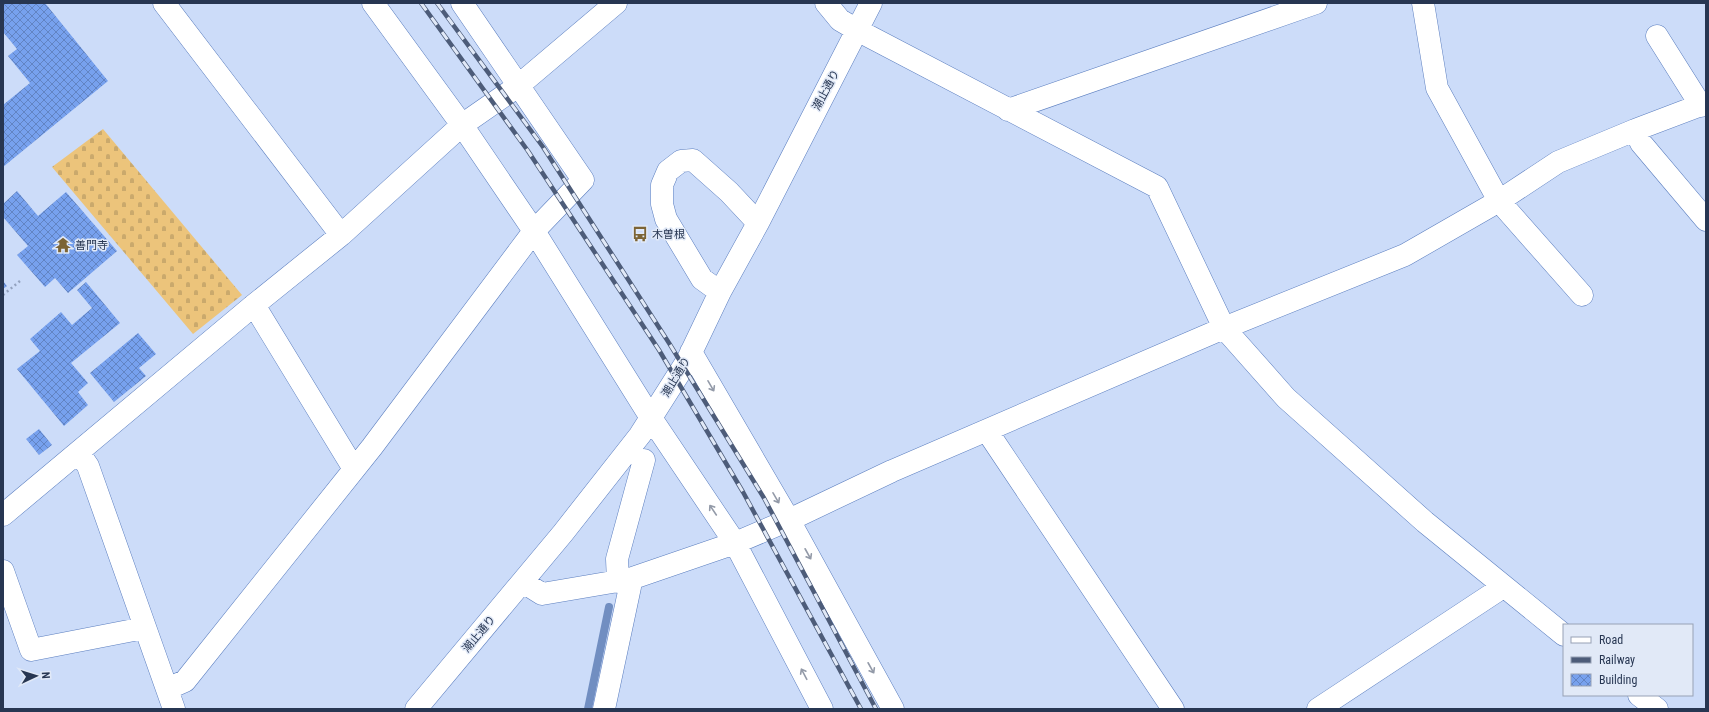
<svg xmlns="http://www.w3.org/2000/svg" width="1709" height="712" viewBox="0 0 1709 712" font-family="'Roboto Condensed','Noto Sans JP',sans-serif">
<defs>
<pattern id="cemetery-stones" width="16" height="16" patternUnits="userSpaceOnUse"><rect width="16" height="16" fill="#ecc47b"/><path d="M2 7V4a2 2 0 0 1 4 0v3zM10 15v-3a2 2 0 0 1 4 0v3z" fill="#caa96c"/></pattern>
<pattern id="building-cross-hatch" width="8" height="8" patternUnits="userSpaceOnUse"><rect width="8" height="8" fill="#77a1ee"/><path d="M0 0l8 8M0 8l8-8" fill="none" stroke="#6284c3"/></pattern>
</defs>
<rect width="100%" height="100%" fill="#ccdcf9"/>
<path fill="url(#cemetery-stones)" d="M 103,129 L 242,295 L 193,334 L 52,167 Z"/>
<g fill="none" stroke-linecap="round" stroke-linejoin="round">
<path stroke="#718ec1" stroke-width="8" d="M 588,709 L 609,607"/>
</g>
<path fill="url(#building-cross-hatch)" d="M 3,3 L 45,3 L 108,81 L 3,167 L 3,105 L 30,83 L 8,56 L 17,49 L 3,32 Z
M 17,191 L 38,216 L 66,192 L 117,251 L 68,293 L 55,278 L 45,287 L 17,255 L 28,246 L 3,217 L 3,204 Z
M 3,281 L 7,286 L 3,289 Z
M 86,282 L 120,323 L 71,363 L 88,383 L 78,392 L 88,405 L 64,426 L 17,369 L 40,351 L 30,339 L 61,312 L 72,325 L 92,308 L 77,290 Z
M 138,333 L 156,354 L 139,368 L 146,376 L 114,402 L 90,373 Z
M 39,429 L 52,445 L 39,455 L 26,439 Z"/>
<g fill="none" stroke-linecap="round" stroke-linejoin="round">
<defs>
<path id="minor" d="M 164,3 L 341,235
M 373,3 L 462,125 L 534,231 L 651,418 L 735,543 L 822,709
M 826,3 L 840,20 L 857,30 L 1157,187 L 1224,328 L 1286,398 L 1425,522 L 1564,635
M 1423,3 L 1437,88 L 1499,201 L 1582,295
M 1657,36 L 1701,106
M 1008,110 L 1316,3
M 1635,130 L 1641,143 L 1706,220
M 720,292 L 702,279 L 666,219 L 662,204 L 662,185 L 668,171 L 681,161 L 693,160 L 729,192 L 758,223
M 254,305 L 354,469
M 691,352 L 789,520 L 893,709
M 987,431 L 1173,709
M 79,453 L 88,466 L 174,709
M 3,515 L 254,305 L 341,235 L 462,125 L 518,86 L 616,3
M 3,571 L 31,650 L 144,628
M 523,582 L 542,594 L 630,579 L 735,543 L 789,520 L 892,471 L 1224,328 L 1405,255 L 1499,201 L 1558,162 L 1635,130 L 1706,103
M 618,582 L 617,559 L 644,460
M 167,689 L 185,681 L 372,447 L 534,231 L 583,180 L 462,3
M 1639,695 L 1657,709
M 416,709 L 563,533 L 640,435 L 687,361 L 720,292 L 758,223 L 871,3
M 604,709 L 630,587 L 630,579
M 1318,709 L 1503,587"/>
</defs>
<use href="#minor" stroke="#5b7ebf" stroke-width="23"/>
<path stroke="#93a2bf" stroke-width="2.5" stroke-dasharray="2 3" stroke-linecap="butt" d="M 3,295 L 20,281"/>
<use href="#minor" stroke="#fff" stroke-width="22"/>
<defs>
<path id="rail" d="M 421,3 L 528,151 L 659,350 L 743,492 L 861,709
M 437,3 L 543,147 L 669,343 L 764,498 L 876,709"/>
</defs>
<use href="#rail" stroke="#4d5c79" stroke-width="4.5"/>
<use href="#rail" stroke="#e1e9f7" stroke-width="3" stroke-dasharray="9" stroke-linecap="butt"/>
</g>
<defs><path id="oneway-shaft" d="M-6 0H5M1.5-3L5.5 0L1.5 3" fill="none" stroke-width="1.6" stroke-linecap="round" stroke-linejoin="round"/></defs>
<g stroke="#939aa8">
<use href="#oneway-shaft" transform="translate(711 386) rotate(60)"/>
<use href="#oneway-shaft" transform="translate(776 498) rotate(60)"/>
<use href="#oneway-shaft" transform="translate(713 510) rotate(-124)"/>
<use href="#oneway-shaft" transform="translate(808 554) rotate(61)"/>
<use href="#oneway-shaft" transform="translate(871 668) rotate(61)"/>
<use href="#oneway-shaft" transform="translate(804 674) rotate(-118)"/>
</g>
<defs>
<symbol id="bus-bare" viewBox="-9 -9 18 18"><path d="M-5-6H5V4H4V6H2V4H-2V6H-4V4H-5ZM-3.5-4V0h7V-4ZM-3.5 1.2v1.5H-2V1.2ZM2 1.2v1.5H3.5V1.2Z" fill="#7c6435" stroke="#e1e9f7" stroke-width="2.5" paint-order="stroke"/></symbol>
<symbol id="temple-bare" viewBox="-9 -9 18 18"><path d="M0-6L5-2H3V0L6.5 2.5H4V6H1.5V3h-3V6H-4V2.5H-6.5L-3 0V-2H-5Z" fill="#7c6435" stroke="#e1e9f7" stroke-width="2.5" paint-order="stroke"/></symbol>
</defs>
<g fill-rule="evenodd">
<use href="#bus-bare" x="629" y="223" width="22" height="22"/>
<use href="#temple-bare" x="52" y="234" width="22" height="22"/>
</g>
<g text-anchor="middle" dominant-baseline="central" stroke-width="3" stroke-linejoin="round" paint-order="stroke">
<g font-size="11" fill="#273652" stroke="#e1e9f7">
<text transform="translate(826 90) rotate(-62)">潮止通り</text>
<text transform="translate(676 377) rotate(-59)">潮止通り</text>
<text transform="translate(479 634) rotate(-50)">潮止通り</text>
</g>
<g font-size="11" fill="#273652" stroke="#e1e9f7" text-anchor="start">
<text x="652" y="234">木曽根</text>
<text x="75" y="245">善門寺</text>
</g>
</g>
<rect width="1709" height="712" fill="none" stroke="#273652" stroke-width="8"/>
<rect x="1563" y="624" width="130" height="72" fill="#e1e9f7" stroke="#97a1b5"/>
<rect x="1571" y="637" width="20" height="6" fill="#ffffff" stroke="#97a1b5"/>
<text x="1599" y="644" font-size="12" fill="#273652">Road</text>
<rect x="1571" y="657" width="20" height="6" fill="#4d5c79" stroke="#97a1b5"/>
<text x="1599" y="664" font-size="12" fill="#273652">Railway</text>
<rect x="1571" y="674" width="20" height="12" fill="url(#building-cross-hatch)" stroke="#97a1b5"/>
<text x="1599" y="684" font-size="12" fill="#273652">Building</text>
<g transform="translate(36 676) rotate(86)" stroke="#e1e9f7" stroke-width="3" paint-order="stroke">
<path d="M0-3L7 15L0 10L-7 15Z" fill="#273652"/>
<text y="-6" font-size="11" font-weight="bold" text-anchor="middle" fill="#273652">N</text>
</g>
</svg>
